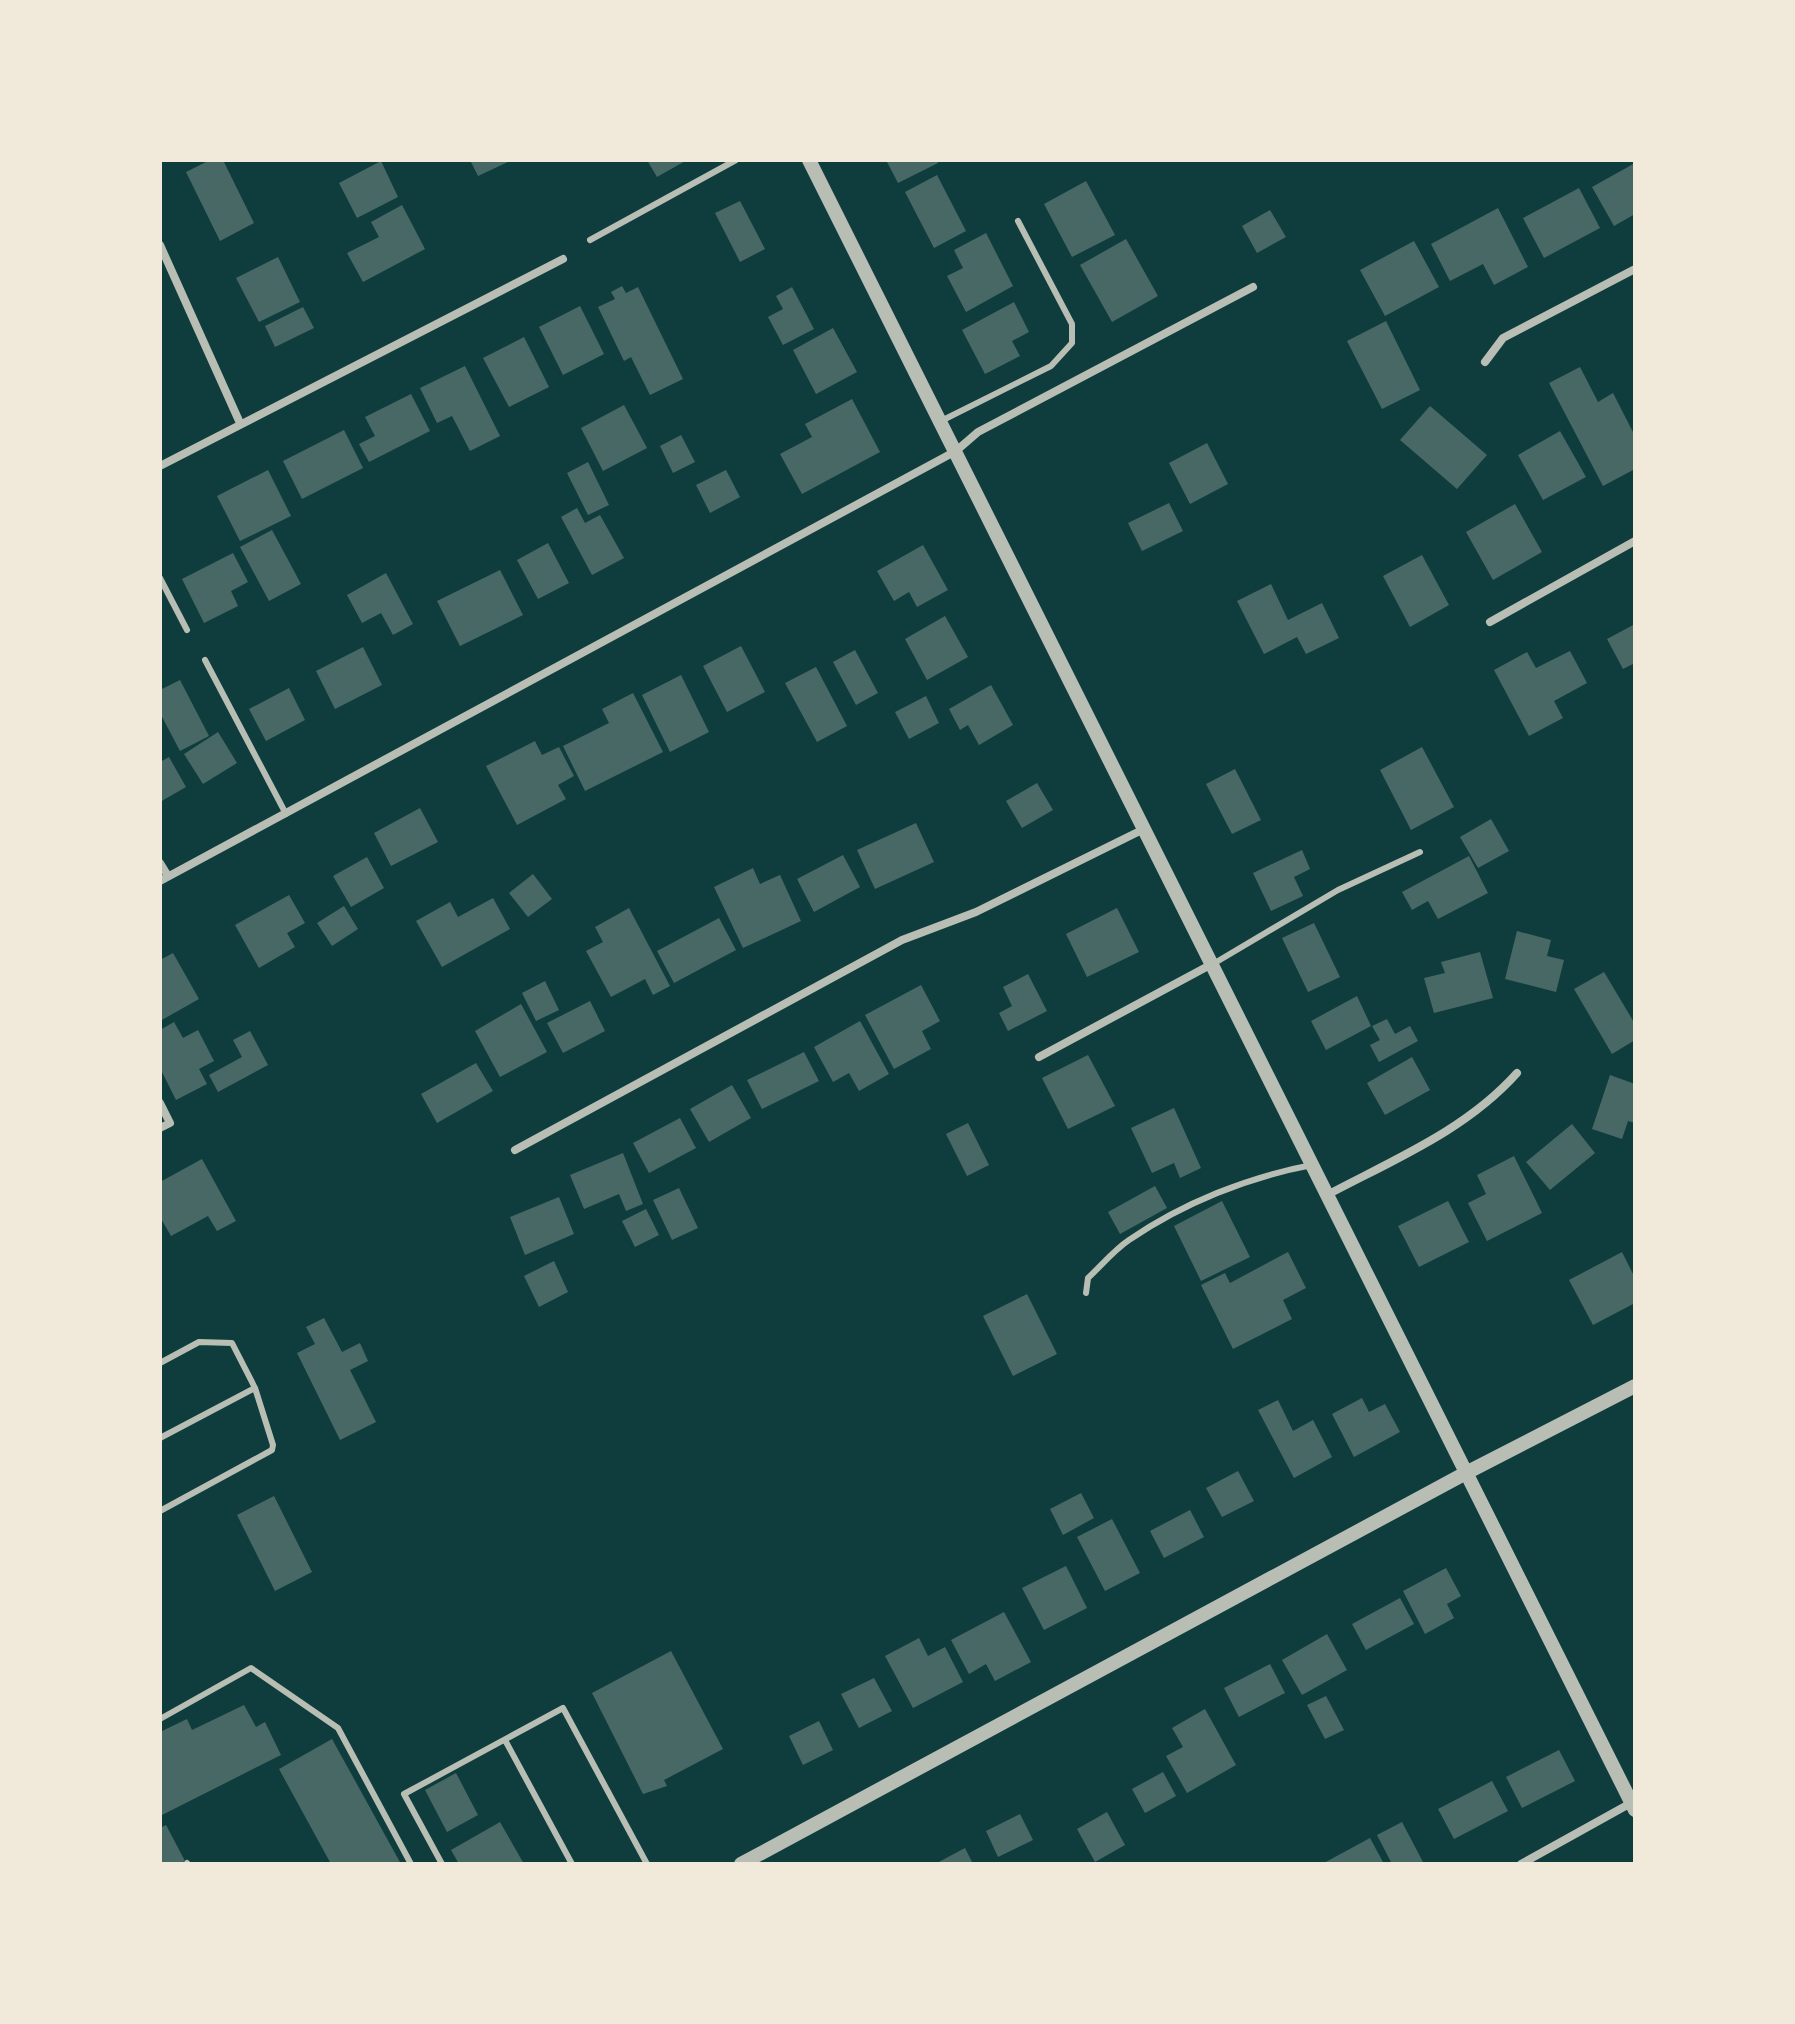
<svg xmlns="http://www.w3.org/2000/svg" width="1795" height="2024" viewBox="0 0 1795 2024" font-family="'Nunito Sans',sans-serif">
<rect width="100%" height="100%" fill="#0f3d3e"/>
<path fill="#486865" d="M 210,160 L 223,160 L 254,223 L 220,241 L 186,172 Z
M 470,160 L 512,160 L 478,176 Z
M 647,160 L 687,160 L 657,177 Z
M 886,160 L 937,160 L 938,163 L 898,183 Z
M 381,161 L 398,197 L 357,218 L 339,183 Z
M 1635,163 L 1635,214 L 1614,226 L 1592,187 Z
M 937,175 L 966,231 L 934,248 L 905,192 Z
M 1086,181 L 1115,235 L 1072,257 L 1044,204 Z
M 1579,188 L 1600,228 L 1544,258 L 1523,218 Z
M 740,201 L 765,249 L 740,262 L 715,213 Z
M 402,205 L 425,249 L 363,282 L 347,253 L 379,237 L 371,222 Z
M 1498,208 L 1528,267 L 1494,285 L 1483,264 L 1450,281 L 1431,244 Z
M 1270,210 L 1286,237 L 1257,253 L 1242,226 Z
M 986,233 L 1013,286 L 966,312 L 947,276 L 963,268 L 954,250 Z
M 1126,239 L 1158,296 L 1112,322 L 1080,265 Z
M 1414,241 L 1439,287 L 1385,316 L 1360,270 Z
M 278,257 L 300,302 L 259,322 L 236,278 Z
M 622,286 L 626,293 L 638,287 L 683,379 L 650,395 L 631,357 L 624,361 L 598,307 L 615,299 L 611,292 Z
M 792,287 L 814,329 L 783,345 L 768,317 L 783,309 L 776,296 Z
M 1014,302 L 1029,332 L 1012,341 L 1020,356 L 985,374 L 962,330 Z
M 580,306 L 604,354 L 563,375 L 539,327 Z
M 303,307 L 314,328 L 275,347 L 265,326 Z
M 1386,321 L 1420,390 L 1382,409 L 1347,341 Z
M 833,328 L 857,372 L 816,394 L 793,350 Z
M 524,337 L 549,387 L 509,407 L 483,358 Z
M 465,366 L 500,436 L 470,451 L 452,416 L 437,423 L 420,388 Z
M 1580,367 L 1598,402 L 1613,393 L 1635,436 L 1635,469 L 1603,486 L 1549,383 Z
M 411,394 L 430,431 L 369,462 L 359,444 L 375,436 L 365,417 Z
M 852,399 L 880,452 L 802,494 L 780,454 L 812,437 L 805,424 Z
M 624,405 L 647,448 L 603,471 L 581,428 Z
M 1430,406 L 1487,455 L 1457,489 L 1400,440 Z
M 344,430 L 363,468 L 302,499 L 283,461 Z
M 1560,431 L 1586,477 L 1543,500 L 1518,455 Z
M 681,435 L 695,462 L 673,473 L 660,446 Z
M 1207,443 L 1228,484 L 1190,504 L 1169,463 Z
M 588,462 L 609,505 L 588,515 L 567,473 Z
M 268,470 L 291,516 L 240,541 L 217,496 Z
M 726,470 L 740,497 L 710,513 L 696,485 Z
M 1169,503 L 1183,531 L 1142,551 L 1128,523 Z
M 1515,504 L 1542,552 L 1493,580 L 1466,532 Z
M 577,508 L 585,523 L 600,515 L 624,558 L 592,575 L 561,517 Z
M 272,530 L 301,584 L 269,601 L 240,547 Z
M 548,543 L 569,583 L 538,599 L 517,560 Z
M 923,545 L 948,590 L 917,607 L 909,592 L 894,601 L 877,571 Z
M 233,553 L 248,582 L 231,591 L 238,606 L 204,623 L 182,579 Z
M 1422,555 L 1449,605 L 1410,627 L 1383,576 Z
M 500,570 L 523,615 L 460,646 L 437,601 Z
M 386,573 L 413,624 L 393,635 L 381,613 L 362,623 L 347,595 Z
M 1271,584 L 1288,620 L 1322,603 L 1339,638 L 1306,654 L 1297,637 L 1264,654 L 1237,601 Z
M 945,616 L 968,657 L 927,680 L 905,639 Z
M 1635,624 L 1635,663 L 1623,669 L 1607,639 Z
M 741,646 L 765,692 L 727,712 L 703,666 Z
M 363,647 L 382,685 L 335,709 L 316,671 Z
M 855,650 L 878,693 L 856,705 L 833,662 Z
M 1570,651 L 1587,683 L 1554,701 L 1563,718 L 1529,736 L 1494,670 L 1527,652 L 1536,668 Z
M 816,667 L 847,726 L 817,742 L 785,683 Z
M 681,675 L 709,732 L 670,752 L 642,695 Z
M 180,680 L 209,736 L 180,751 L 160,713 L 160,690 Z
M 991,685 L 1013,725 L 979,745 L 968,725 L 960,730 L 949,709 Z
M 289,688 L 305,720 L 266,741 L 249,709 Z
M 633,693 L 663,752 L 585,791 L 563,746 L 609,723 L 602,709 Z
M 926,696 L 939,723 L 909,739 L 895,712 Z
M 218,732 L 237,763 L 203,784 L 184,754 Z
M 535,741 L 542,755 L 559,747 L 574,776 L 558,785 L 566,799 L 517,825 L 486,766 Z
M 1422,747 L 1454,807 L 1411,830 L 1380,770 Z
M 169,757 L 186,787 L 160,802 L 160,762 Z
M 1235,769 L 1261,820 L 1232,834 L 1206,784 Z
M 1037,783 L 1053,810 L 1022,828 L 1006,801 Z
M 420,808 L 438,842 L 391,866 L 374,833 Z
M 1491,819 L 1509,851 L 1478,868 L 1460,837 Z
M 916,823 L 934,862 L 875,889 L 857,850 Z
M 1302,850 L 1310,869 L 1294,877 L 1303,896 L 1271,911 L 1253,873 Z
M 843,855 L 860,887 L 814,912 L 797,879 Z
M 1469,856 L 1488,893 L 1438,919 L 1428,901 L 1412,910 L 1402,892 Z
M 367,857 L 384,888 L 351,907 L 333,876 Z
M 753,868 L 760,884 L 780,875 L 801,921 L 743,948 L 714,887 Z
M 533,874 L 552,899 L 528,917 L 509,893 Z
M 289,895 L 305,923 L 287,933 L 295,947 L 259,968 L 235,925 Z
M 493,898 L 510,929 L 442,967 L 416,921 L 450,902 L 458,917 Z
M 344,906 L 358,929 L 332,946 L 317,923 Z
M 629,908 L 670,986 L 653,995 L 645,979 L 611,997 L 586,951 L 603,942 L 595,927 Z
M 1117,908 L 1139,952 L 1087,977 L 1066,934 Z
M 719,918 L 736,950 L 674,983 L 657,951 Z
M 1314,923 L 1340,977 L 1308,992 L 1282,938 Z
M 1517,931 L 1551,940 L 1547,956 L 1564,960 L 1556,992 L 1505,979 Z
M 1480,952 L 1493,998 L 1434,1013 L 1424,978 L 1445,973 L 1441,962 Z
M 173,953 L 199,999 L 160,1021 L 160,960 Z
M 1604,972 L 1635,1024 L 1635,1040 L 1612,1054 L 1574,989 Z
M 1028,974 L 1047,1011 L 1008,1031 L 999,1013 L 1012,1006 L 1003,987 Z
M 545,981 L 559,1010 L 536,1021 L 522,993 Z
M 921,985 L 940,1021 L 922,1031 L 931,1049 L 894,1069 L 865,1015 Z
M 1357,996 L 1371,1026 L 1326,1050 L 1311,1021 Z
M 590,1001 L 605,1031 L 563,1053 L 547,1023 Z
M 521,1004 L 547,1052 L 500,1077 L 475,1031 Z
M 1387,1019 L 1395,1034 L 1410,1026 L 1418,1041 L 1379,1062 L 1370,1045 L 1380,1040 L 1372,1026 Z
M 860,1021 L 889,1074 L 859,1091 L 849,1073 L 833,1082 L 814,1047 Z
M 174,1022 L 183,1038 L 198,1030 L 214,1061 L 199,1069 L 207,1084 L 176,1100 L 160,1068 L 160,1030 Z
M 250,1031 L 268,1065 L 218,1092 L 209,1075 L 242,1057 L 233,1040 Z
M 804,1052 L 819,1081 L 762,1109 L 747,1080 Z
M 1088,1055 L 1115,1106 L 1068,1129 L 1042,1078 Z
M 1412,1057 L 1430,1090 L 1385,1115 L 1367,1083 Z
M 476,1063 L 493,1091 L 437,1123 L 421,1094 Z
M 1610,1075 L 1635,1084 L 1635,1123 L 1628,1121 L 1622,1139 L 1592,1129 Z
M 732,1085 L 751,1118 L 709,1142 L 690,1109 Z
M 1174,1108 L 1201,1168 L 1180,1178 L 1174,1163 L 1152,1173 L 1131,1128 Z
M 680,1118 L 696,1148 L 649,1173 L 633,1143 Z
M 968,1123 L 989,1165 L 967,1176 L 946,1134 Z
M 1572,1124 L 1595,1153 L 1550,1190 L 1526,1162 Z
M 623,1153 L 643,1204 L 626,1211 L 619,1194 L 584,1209 L 570,1175 Z
M 1514,1156 L 1542,1213 L 1487,1241 L 1468,1203 L 1486,1194 L 1477,1175 Z
M 202,1159 L 236,1221 L 217,1231 L 208,1216 L 171,1236 L 160,1217 L 160,1182 Z
M 1155,1186 L 1167,1208 L 1120,1234 L 1108,1212 Z
M 679,1188 L 698,1228 L 672,1240 L 653,1200 Z
M 559,1197 L 574,1234 L 525,1255 L 510,1217 Z
M 1222,1201 L 1250,1257 L 1201,1281 L 1174,1226 Z
M 1448,1201 L 1469,1242 L 1419,1267 L 1398,1226 Z
M 646,1209 L 659,1235 L 635,1247 L 622,1221 Z
M 1288,1252 L 1306,1288 L 1283,1300 L 1292,1319 L 1233,1349 L 1201,1285 L 1225,1273 L 1230,1283 Z
M 1622,1252 L 1635,1278 L 1635,1303 L 1593,1325 L 1569,1280 Z
M 554,1261 L 568,1292 L 539,1307 L 524,1276 Z
M 1027,1294 L 1057,1354 L 1013,1376 L 983,1316 Z
M 324,1318 L 342,1352 L 360,1343 L 368,1361 L 350,1370 L 376,1422 L 340,1440 L 297,1353 L 315,1344 L 306,1327 Z
M 1362,1398 L 1369,1412 L 1385,1404 L 1400,1432 L 1354,1457 L 1332,1414 Z
M 1278,1400 L 1293,1431 L 1313,1420 L 1332,1457 L 1294,1478 L 1258,1410 Z
M 1238,1471 L 1254,1501 L 1222,1517 L 1206,1488 Z
M 1081,1493 L 1094,1518 L 1063,1535 L 1050,1509 Z
M 274,1496 L 312,1572 L 275,1591 L 237,1515 Z
M 1190,1510 L 1204,1537 L 1164,1558 L 1150,1531 Z
M 1112,1519 L 1140,1573 L 1105,1591 L 1077,1537 Z
M 1066,1566 L 1087,1608 L 1044,1630 L 1022,1588 Z
M 1446,1568 L 1461,1596 L 1447,1604 L 1454,1618 L 1425,1634 L 1403,1591 Z
M 1400,1598 L 1414,1624 L 1366,1650 L 1352,1624 Z
M 1004,1612 L 1031,1662 L 995,1681 L 986,1664 L 969,1674 L 951,1640 Z
M 1327,1634 L 1347,1670 L 1302,1695 L 1282,1660 Z
M 919,1638 L 928,1656 L 945,1647 L 963,1682 L 913,1708 L 885,1656 Z
M 671,1651 L 723,1749 L 664,1780 L 667,1786 L 643,1794 L 592,1693 Z
M 1270,1664 L 1285,1693 L 1239,1717 L 1224,1688 Z
M 874,1678 L 892,1711 L 859,1728 L 841,1694 Z
M 1326,1696 L 1344,1730 L 1325,1739 L 1307,1705 Z
M 244,1705 L 256,1727 L 265,1722 L 281,1755 L 160,1816 L 160,1732 L 187,1719 L 192,1730 Z
M 1205,1709 L 1236,1765 L 1187,1793 L 1166,1756 L 1183,1747 L 1172,1728 Z
M 819,1721 L 833,1750 L 803,1765 L 789,1736 Z
M 332,1739 L 401,1864 L 331,1864 L 279,1769 Z
M 1559,1750 L 1575,1781 L 1522,1808 L 1506,1777 Z
M 1163,1772 L 1176,1796 L 1145,1813 L 1132,1789 Z
M 456,1773 L 478,1815 L 447,1832 L 425,1790 Z
M 1492,1781 L 1508,1811 L 1454,1839 L 1438,1809 Z
M 1107,1812 L 1125,1845 L 1095,1862 L 1077,1829 Z
M 1020,1814 L 1033,1840 L 998,1857 L 986,1831 Z
M 500,1822 L 524,1864 L 459,1864 L 451,1850 Z
M 1402,1822 L 1424,1864 L 1392,1864 L 1377,1835 Z
M 166,1825 L 185,1861 L 179,1864 L 160,1864 L 160,1828 Z
M 1370,1838 L 1384,1864 L 1322,1864 Z
M 965,1848 L 973,1864 L 935,1864 Z"/>
<g fill="none" stroke-linecap="round" stroke-linejoin="round">
<path stroke="#b8beb3" stroke-width="6" d="M 590,240 L 736,160
M 941,421 L 1051,366 L 1072,343 L 1072,324 L 1018,221
M 160,578 L 187,630
M 205,660 L 286,814
M 1213,964 L 1338,890 L 1420,852
M 1086,1293 L 1088,1278 C 1101,1266 1114,1250 1129,1240 C 1183,1203 1248,1177 1312,1165
M 160,1363 L 199,1342 L 232,1343 L 255,1388 L 273,1445 L 272,1450 L 160,1511
M 160,1438 L 255,1388
M 160,1719 L 251,1668 L 338,1728 L 411,1864
M 505,1740 L 572,1864
M 187,1863 L 188,1864
M 442,1864 L 404,1794 L 563,1708 L 647,1864"/>
<path stroke="#b8beb3" stroke-width="8" d="M 160,245 L 240,423
M 1485,362 L 1503,338 L 1635,269
M 160,466 L 563,259
M 1490,622 L 1635,541
M 160,863 L 168,876
M 160,881 L 956,451 L 978,432 L 1253,287
M 1039,1057 L 1212,964
M 160,1103 L 170,1123 L 160,1128
M 515,1150 L 902,940 L 976,912 L 1144,829
M 1327,1195 C 1395,1159 1466,1130 1517,1073
M 1521,1864 L 1631,1803"/>
<path stroke="#b8beb3" stroke-width="14" d="M 809,160 L 1635,1810
M 741,1864 L 1464,1474 L 1635,1386"/>
</g>
<rect width="1795" height="2024" fill="none" stroke="#f1e9da" stroke-width="324"/>
</svg>
